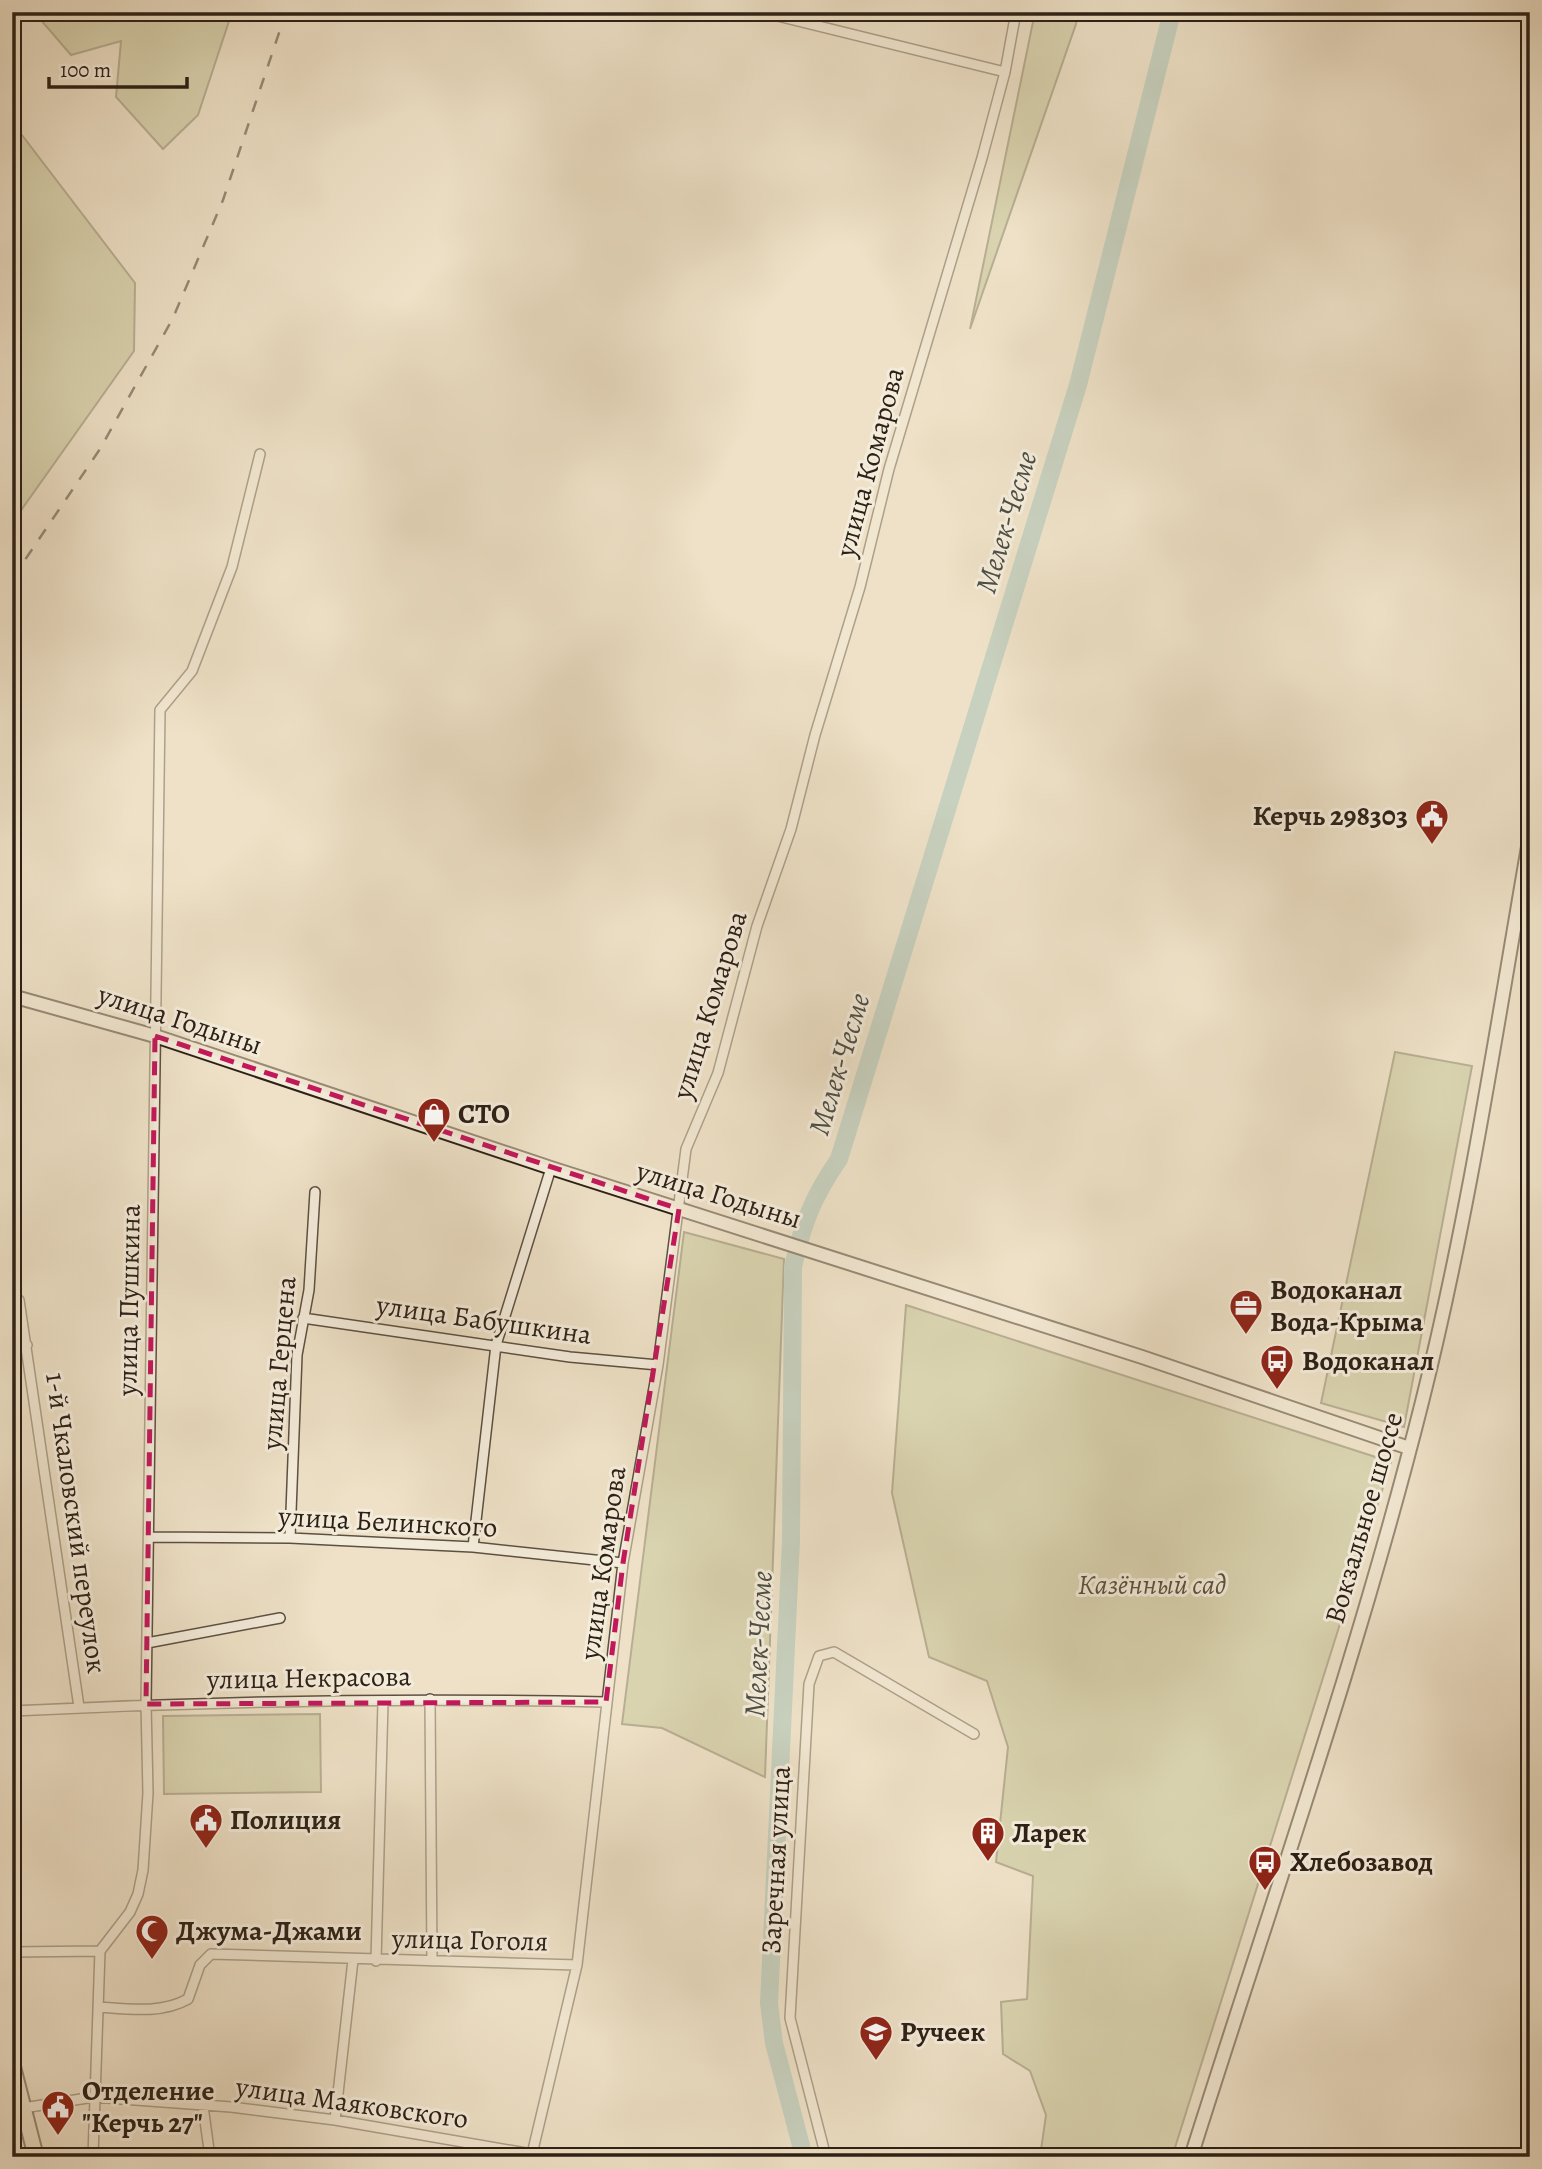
<svg xmlns="http://www.w3.org/2000/svg" width="1542" height="2169" viewBox="0 0 1542 2169" font-family="Alegreya,serif">
<rect width="100%" height="100%" fill="#eee1c7"/>
<filter id="stains"><feTurbulence type="fractalNoise" baseFrequency=".00286" numOctaves="4"/><feColorMatrix values="0 0 0 0 .2 0 0 0 0 .09 0 0 0 0 .02 0 0 0 .5 -.17"/></filter>
<radialGradient id="worn" r=".72"><stop offset=".6" stop-color="#630" stop-opacity="0"/><stop offset="1" stop-color="#630" stop-opacity=".3"/></radialGradient>
<path fill="#bec192" stroke="#767054" stroke-width="2" d="M 34,12 L 232,12 L 198,115 L 163,149 L 116,97 L 121,41 L 71,55 Z
M 1035,12 L 1078,12 L 1076,24 L 970,329 Z
M 12,122 L 135,283 L 134,351 L 12,523 Z
M 1395,1052 L 1472,1066 L 1404,1427 L 1321,1403 Z
M 684,1232 L 784,1259 L 765,1777 L 662,1728 L 622,1724 Z
M 906,1305 L 1391,1462 L 1172,2157 L 1040,2157 L 1046,2115 L 1030,2071 L 1003,2054 L 1001,2002 L 1027,1999 L 1033,1876 L 996,1862 L 1008,1747 L 987,1681 L 929,1657 L 892,1493 Z
M 320,1714 L 321,1792 L 164,1794 L 163,1716 Z"/>
<g fill="none" stroke-linecap="round" stroke-linejoin="round">
<path stroke="#99bdb7" stroke-width="18" d="M 804,2157 L 774,2043 L 769,2003 L 791,1541 L 793,1267 C 803,1222 813,1197 839,1159 L 1078,385 L 1172,12"/>
<defs>
<path id="minor" d="M 762,12 L 1005,72
M 19,1300 L 79,1707
M 303,1318 L 570,1357 L 658,1365
M 12,1347 L 27,1345
M 150,1537 L 290,1538 L 473,1547 L 623,1563
M 290,1538 L 297,1355 L 309,1290 L 315,1192
M 473,1547 L 496,1345 L 551,1168
M 147,1643 L 280,1618
M 430,1699 L 432,1961
M 12,1711 C 210,1701 408,1698 606,1702
M 12,1952 L 100,1951
M 376,1961 L 383,1702
M 98,2007 C 128,2009 162,2014 188,1999 L 200,1965 L 211,1954 L 577,1965
M 203,2106 L 210,2157
M 23,2108 L 94,2097 L 231,2107 L 335,2120 L 549,2157
M 335,2120 L 353,1960
M 532,2154 L 577,1965 L 623,1563 L 658,1365 L 686,1149 L 718,1073 L 757,926 L 791,829 L 815,735 L 860,587 L 889,469 L 982,158 L 1005,72 L 1016,12
M 93,2157 L 100,1951 L 130,1912 L 138,1894 L 143,1870 L 148,1793 L 146,1704 L 160,710 L 192,671 L 232,567 L 260,454
M 826,2157 L 790,2018 L 809,1684 L 819,1656 L 834,1652 L 974,1734"/>
<path id="tertiary" d="M 532,2157 L 532,2154"/>
<path id="secondary" d="M 12,996 L 155,1036 L 551,1168 L 1142,1357 L 1409,1448
M 1191,2157 C 1270,1906 1358,1657 1422,1402 C 1469,1215 1497,1025 1530,835"/>
<path id="primary" d="M 12,2063 L 36,2157"/>
</defs>
<use href="#minor" stroke="#5d5042" stroke-width="12"/>
<use href="#tertiary" stroke="#5d5042" stroke-width="14"/>
<use href="#secondary" stroke="#2d2016" stroke-width="16"/>
<use href="#primary" stroke="#2d2016" stroke-width="18"/>
<use href="#minor" stroke="#f4ecdb" stroke-width="9"/>
<use href="#tertiary" stroke="#f4ecdb" stroke-width="10"/>
<use href="#secondary" stroke="#f4ecdb" stroke-width="12"/>
<use href="#primary" stroke="#eee1c7" stroke-width="14"/>
<path stroke="#2d2016" stroke-width="2.5" stroke-dasharray="12 12" stroke-linecap="butt" d="M 12,579 L 100,449 L 173,318 L 223,200 L 286,12"/>
</g>
<path d="M0 0H1542V2169H0ZM 155,1036 L 679,1209 L 623,1563 L 606,1702 L 146,1704 Z" fill="#eee1c7" fill-opacity=".55" fill-rule="evenodd"/>
<path fill="none" stroke="#c2185b" stroke-width="5" stroke-dasharray="14 9" stroke-linejoin="round" d="M 155,1036 L 679,1209 L 623,1563 L 606,1702 L 146,1704 Z"/>
<defs>
<symbol id="civic-pin" viewBox="-11 -11 22 30"><path d="M0 17L-7.5 6A9.5 9.5 0 1 1 7.5 6Z" fill="#8f2418" stroke="#f4ecdb"/><path d="M-.6-6.5H3V-4.5H.6V-3L4-1V1h2V6H-6V1h2V-1L-.6-3ZM-1.2 2.5V6h2.4V2.5Z" fill="#fff"/></symbol>
<symbol id="shop-pin" viewBox="-11 -11 22 30"><path d="M0 17L-7.5 6A9.5 9.5 0 1 1 7.5 6Z" fill="#8f2418" stroke="#f4ecdb"/><path d="M-5-2.5h2.3a2.7 3.5 0 0 1 5.4 0H5L5.5 6h-11ZM-1.5-2.5h3a1.5 2.3 0 0 0-3 0Z" fill="#fff"/></symbol>
<symbol id="office-pin" viewBox="-11 -11 22 30"><path d="M0 17L-7.5 6A9.5 9.5 0 1 1 7.5 6Z" fill="#8f2418" stroke="#f4ecdb"/><path d="M-6-3h4V-5.5h4V-3h4V5H-6ZM-1-4.5V-3h2v-1.5ZM-6 0V1H6V0Z" fill="#fff"/></symbol>
<symbol id="bus-pin" viewBox="-11 -11 22 30"><path d="M0 17L-7.5 6A9.5 9.5 0 1 1 7.5 6Z" fill="#8f2418" stroke="#f4ecdb"/><path d="M-5-6H5V4H4V6H2V4H-2V6H-4V4H-5ZM-3.5-4V0h7V-4ZM-3.5 1.2v1.5H-2V1.2ZM2 1.2v1.5H3.5V1.2Z" fill="#fff"/></symbol>
<symbol id="building-pin" viewBox="-11 -11 22 30"><path d="M0 17L-7.5 6A9.5 9.5 0 1 1 7.5 6Z" fill="#8f2418" stroke="#f4ecdb"/><path d="M-4-6H4V6H1V3H-1V6H-4ZM-2.5-4.3h1.7v1.8h-1.7ZM.8-4.3h1.7v1.8H.8ZM-2.5-1h1.7V.8h-1.7ZM.8-1h1.7V.8H.8Z" fill="#fff"/></symbol>
<symbol id="mosque-pin" viewBox="-11 -11 22 30"><path d="M0 17L-7.5 6A9.5 9.5 0 1 1 7.5 6Z" fill="#8f2418" stroke="#f4ecdb"/><path d="M3.5-4.9A6 6 0 1 0 3.5 4.9A5 5 0 1 1 3.5-4.9Z" fill="#fff"/></symbol>
<symbol id="school-pin" viewBox="-11 -11 22 30"><path d="M0 17L-7.5 6A9.5 9.5 0 1 1 7.5 6Z" fill="#8f2418" stroke="#f4ecdb"/><path d="M0-5L7-2L0 1L-7-2ZM-4 1L0 2.5L4 1V4Q0 6-4 4Z" fill="#fff"/></symbol>
</defs>
<g fill-rule="evenodd">
<use href="#civic-pin" x="1413" y="797" width="38" height="52"/>
<use href="#shop-pin" x="415" y="1095" width="38" height="52"/>
<use href="#office-pin" x="1227" y="1287" width="38" height="52"/>
<use href="#bus-pin" x="1258" y="1342" width="38" height="52"/>
<use href="#civic-pin" x="187" y="1801" width="38" height="52"/>
<use href="#building-pin" x="969" y="1814" width="38" height="52"/>
<use href="#bus-pin" x="1246" y="1843" width="38" height="52"/>
<use href="#mosque-pin" x="133" y="1912" width="38" height="52"/>
<use href="#school-pin" x="857" y="2013" width="38" height="52"/>
<use href="#civic-pin" x="39" y="2088" width="38" height="52"/>
</g>
<g text-anchor="middle" dominant-baseline="central" stroke-width="6" stroke-linejoin="round" paint-order="stroke">
<g font-size="28" fill="#2d2016" stroke="#f4ecdb">
<text transform="translate(870 462) rotate(-75)">улица Комарова</text>
<text transform="translate(710 1005) rotate(-73)">улица Комарова</text>
<text transform="translate(180 1020) rotate(18)">улица Годыны</text>
<text transform="translate(719 1195) rotate(17)">улица Годыны</text>
<text transform="translate(129 1300) rotate(-89)">улица Пушкина</text>
<text transform="translate(484 1320) rotate(8)">улица Бабушкина</text>
<text transform="translate(279 1363) rotate(-85)">улица Герцена</text>
<text transform="translate(1364 1518) rotate(-74)">Вокзальное шоссе</text>
<text transform="translate(388 1522) rotate(3)">улица Белинского</text>
<text transform="translate(76 1523) rotate(82)">1-й Чкаловский переулок</text>
<text transform="translate(603 1563) rotate(-82)">улица Комарова</text>
<text transform="translate(309 1678) rotate(-1)">улица Некрасова</text>
<text transform="translate(776 1860) rotate(-87)">Заречная улица</text>
<text transform="translate(470 1940) rotate(1)">улица Гоголя</text>
<text transform="translate(352 2103) rotate(8)">улица Маяковского</text>
</g>
<g font-size="28" font-weight="bold" fill="#2d2016" stroke="#f4ecdb" text-anchor="start">
<text x="1408" y="816" text-anchor="end">Керчь 298303</text>
<text x="458" y="1114">СТО</text>
<text x="1270" y="1290">Водоканал<tspan x="1270" dy="32">Вода-Крыма</tspan></text>
<text x="1302" y="1361">Водоканал</text>
<text x="230" y="1820">Полиция</text>
<text x="1012" y="1833">Ларек</text>
<text x="1290" y="1862">Хлебозавод</text>
<text x="176" y="1931">Джума-Джами</text>
<text x="900" y="2032">Ручеек</text>
<text x="82" y="2091">Отделение<tspan x="82" dy="32">"Керчь 27"</tspan></text>
</g>
<g font-size="28" font-style="italic" fill="#58503b" stroke="#f4ecdb">
<text x="1152" y="1585">Казённый сад</text>
</g>
<g font-size="30" font-style="italic" fill="#4d4f46" stroke="#f4ecdb">
<text transform="translate(1006 522) rotate(-73)">Мелек-Чесме</text>
<text transform="translate(839 1064) rotate(-73)">Мелек-Чесме</text>
<text transform="translate(758 1644) rotate(-87)">Мелек-Чесме</text>
</g>
</g>
<rect width="1542" height="2169" fill="none" stroke="#eee1c7" stroke-width="42"/>
<rect x="14" y="14" width="1514" height="2141" fill="none" stroke="#2d2016" stroke-width="3.5"/>
<rect x="21" y="21" width="1500" height="2127" fill="none" stroke="#2d2016" stroke-width="2"/>
<path d="M49 77v10h138v-10" fill="none" stroke="#2d2016" stroke-width="3.5"/>
<text x="60" y="77" font-size="21" fill="#2d2016" stroke="#f4ecdb" stroke-width="5" paint-order="stroke">100 m</text>
<rect width="100%" height="100%" filter="url(#stains)"/>
<rect width="100%" height="100%" fill="url(#worn)"/>
</svg>
